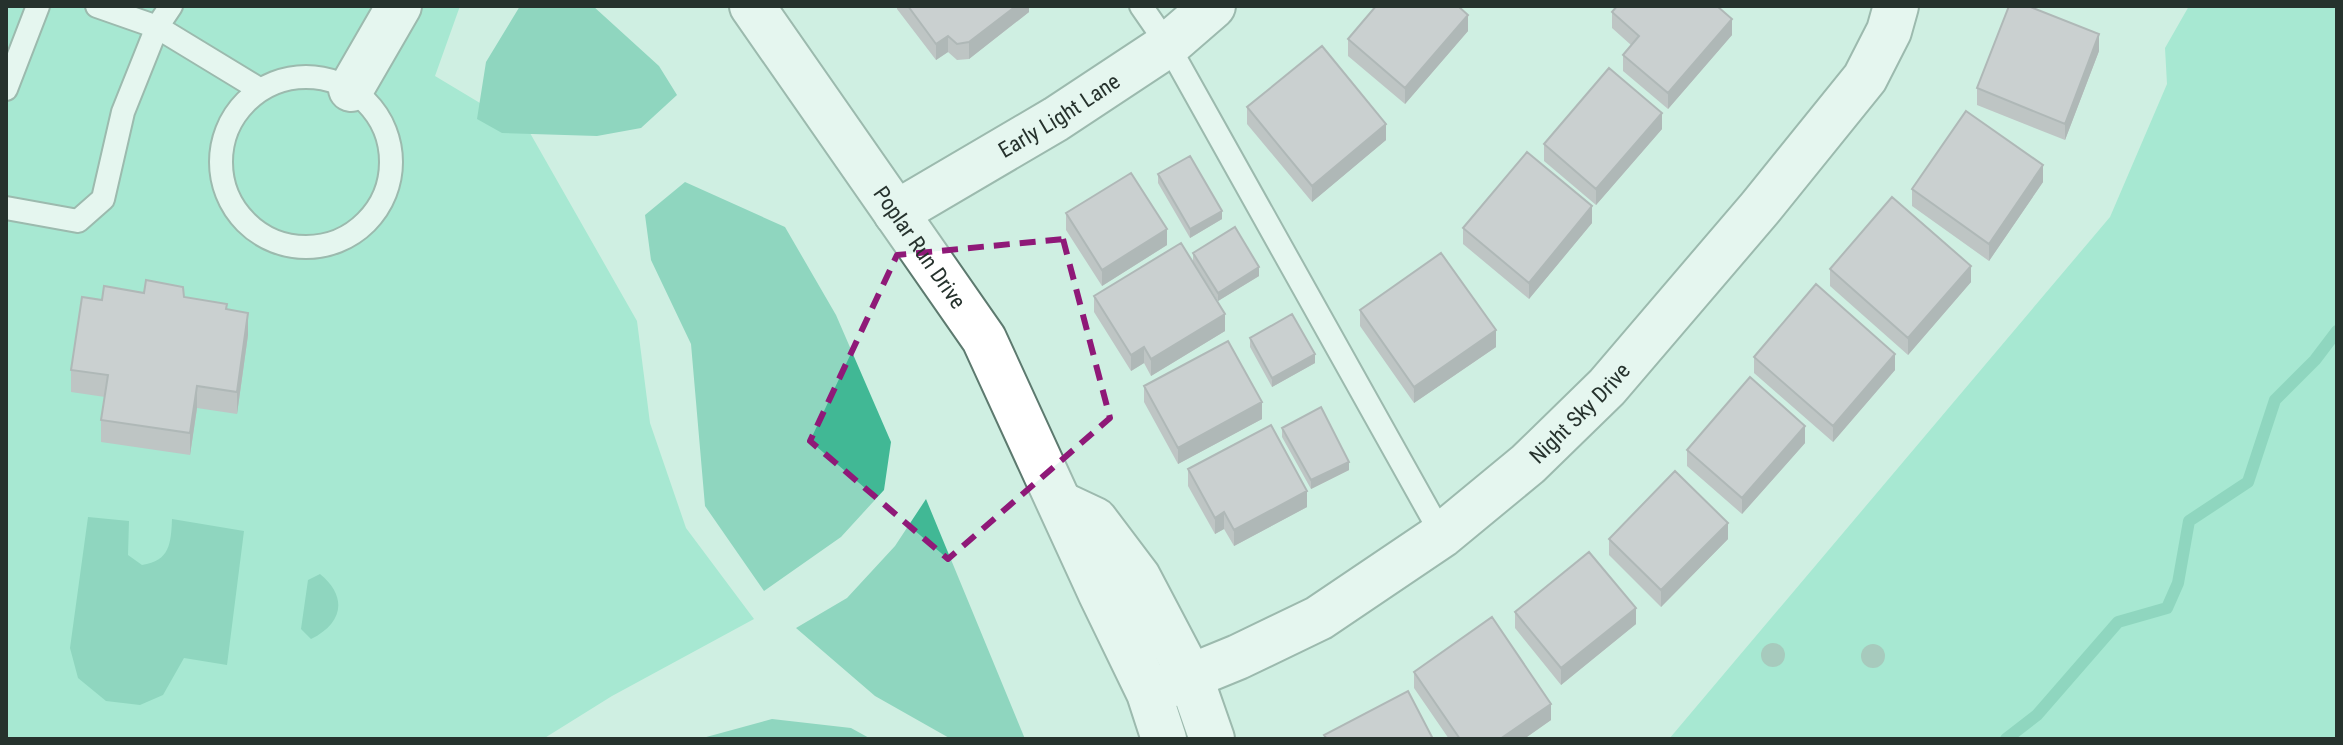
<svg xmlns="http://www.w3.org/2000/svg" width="2343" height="745" viewBox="0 0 2343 745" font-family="'Roboto Condensed',sans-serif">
<rect width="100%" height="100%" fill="#cfefe2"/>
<path fill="#75e1be" d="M 6,6 L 460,6 L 435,76 L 530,133 L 637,321 L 650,423 L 686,528 L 754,619 L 612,696 L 543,739 L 6,739 Z
M 2189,6 L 2337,6 L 2337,739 L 1669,739 L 2110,217 L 2167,84 L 2165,48 Z"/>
<path fill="#41b895" d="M 520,6 L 593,6 L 659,66 L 677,95 L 641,128 L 597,136 L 502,133 L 477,119 L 486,62 Z
M 685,182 L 785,227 L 836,315 L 891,442 L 884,490 L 841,537 L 764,591 L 705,506 L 691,344 L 651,260 L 645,215 Z
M 926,499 L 1025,739 L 951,739 L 875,696 L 796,628 L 847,598 L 895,546 Z
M 88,517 L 129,521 L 128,555 L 142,565 C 170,561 171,543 172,519 L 244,531 L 227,665 L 184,658 L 163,695 L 140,705 L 106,701 L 78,678 L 70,648 Z
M 320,574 C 348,597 343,623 311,639 L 301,629 L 308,580 Z
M 772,719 L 851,728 L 871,739 L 699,739 Z"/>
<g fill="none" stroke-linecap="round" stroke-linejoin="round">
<path stroke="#41b895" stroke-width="12" d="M 2006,739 L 2037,715 L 2118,622 L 2167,608 L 2178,583 L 2189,521 L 2248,482 L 2275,400 L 2315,360 L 2337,331"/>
<defs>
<path id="lane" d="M 97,6 L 157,27 L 259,89
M 1141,6 L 1168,45 L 1442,535
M221 162a85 85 0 1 1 170 0a85 85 0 1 1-170 0Z
M 6,89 L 38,6
M 6,208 L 78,221 L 103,199 L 123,112 L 157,27 L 171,6"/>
<g id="street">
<path d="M 351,89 L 399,6"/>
<path id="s1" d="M 896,213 L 1056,119 L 1168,45 L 1213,6"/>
<path id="s2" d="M 1155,691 L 1238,657 L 1319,618 L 1442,535 L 1528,464 L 1607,387 L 1760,208 L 1865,78 L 1889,31 L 1896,6"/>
</g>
<g id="secondary">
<path id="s3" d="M 752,6 L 984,339 L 1101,594 L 1149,693 L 1164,739"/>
<path d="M 1063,505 L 1095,520 L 1138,577 L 1190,676 L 1212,739"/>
</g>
</defs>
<use href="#lane" stroke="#5d7a6f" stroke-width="26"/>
<use href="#street" stroke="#5d7a6f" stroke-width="48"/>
<use href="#secondary" stroke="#5d7a6f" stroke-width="48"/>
<use href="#lane" stroke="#fff" stroke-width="22"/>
<use href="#street" stroke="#fff" stroke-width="44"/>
<use href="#secondary" stroke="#fff" stroke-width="44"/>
</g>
<g fill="#759e90">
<circle cx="1773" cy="655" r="12"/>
<circle cx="1873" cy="656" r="12"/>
</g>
<path fill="#a892a1" d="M 897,6 L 1029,6 L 1029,12 L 969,59 L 957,60 L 948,52 L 936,60 L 897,9 Z
M 1612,12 L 1732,35 L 1668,109 L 1623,71 L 1623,55 L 1631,45 L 1612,28 Z
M 1468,31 L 1405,104 L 1348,56 L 1348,39 Z
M 2099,51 L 2065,140 L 1977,105 L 1977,88 Z
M 1247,107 L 1386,140 L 1312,202 L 1247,124 Z
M 1662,129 L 1596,205 L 1544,161 L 1544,144 Z
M 1158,174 L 1222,219 L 1190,238 L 1158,183 Z
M 2043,182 L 1989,261 L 1912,206 L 1912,189 Z
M 1066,213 L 1167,245 L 1102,286 L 1066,230 Z
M 1592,223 L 1529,299 L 1463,244 L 1463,228 Z
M 1193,253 L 1259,276 L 1218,301 L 1193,262 Z
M 1830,269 L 1971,282 L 1908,355 L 1830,286 Z
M 144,293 L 184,297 L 227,310 L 248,335 L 237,414 L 197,408 L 190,455 L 101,442 L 101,420 L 105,397 L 71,392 L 71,370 L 102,300 Z
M 1094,296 L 1225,331 L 1151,376 L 1144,363 L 1131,371 L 1094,312 Z
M 1360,310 L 1496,347 L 1414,403 L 1360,326 Z
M 1250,338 L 1315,363 L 1272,387 L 1250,347 Z
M 1754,357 L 1895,370 L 1833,442 L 1754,373 Z
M 1144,386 L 1262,419 L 1178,464 L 1144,402 Z
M 1282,428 L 1349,470 L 1311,489 L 1282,437 Z
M 1805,443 L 1742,514 L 1687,466 L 1687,450 Z
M 1188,469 L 1307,507 L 1234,546 L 1224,529 L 1215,534 L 1188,486 Z
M 1609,539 L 1728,539 L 1661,607 L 1609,555 Z
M 1515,612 L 1636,624 L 1561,685 L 1515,628 Z
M 1414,672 L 1551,720 L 1524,739 L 1449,739 L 1414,688 Z"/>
<path fill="#887783" d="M 1016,6 L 1029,6 L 1029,12 L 969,59 L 969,42 Z
M 1468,15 L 1468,31 L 1405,104 L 1405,88 Z
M 1732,19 L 1732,35 L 1668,109 L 1668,93 Z
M 2099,34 L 2099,51 L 2065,140 L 2065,124 Z
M 948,36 L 948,52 L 936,60 L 936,44 Z
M 1662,113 L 1662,129 L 1596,205 L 1596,189 Z
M 1386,124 L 1386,140 L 1312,202 L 1312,186 Z
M 2043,165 L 2043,182 L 1989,261 L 1989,244 Z
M 1592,206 L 1592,223 L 1529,299 L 1529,283 Z
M 1222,211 L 1222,219 L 1190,238 L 1190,229 Z
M 1167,229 L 1167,245 L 1102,286 L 1102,270 Z
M 1971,266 L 1971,282 L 1908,355 L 1908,338 Z
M 1259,267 L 1259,276 L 1218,301 L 1218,293 Z
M 248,313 L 248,335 L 237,414 L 237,392 Z
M 1225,314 L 1225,331 L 1151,376 L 1151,359 Z
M 1496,330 L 1496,347 L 1414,403 L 1414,387 Z
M 1144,347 L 1144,363 L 1131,371 L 1131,355 Z
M 1315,354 L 1315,363 L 1272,387 L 1272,378 Z
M 1895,354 L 1895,370 L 1833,442 L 1833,426 Z
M 197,386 L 197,408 L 190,455 L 190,433 Z
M 1262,402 L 1262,419 L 1178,464 L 1178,448 Z
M 1805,426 L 1805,443 L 1742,514 L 1742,498 Z
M 1349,462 L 1349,470 L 1311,489 L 1311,480 Z
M 1307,491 L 1307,507 L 1234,546 L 1234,530 Z
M 1224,512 L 1224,529 L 1215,534 L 1215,518 Z
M 1728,523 L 1728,539 L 1661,607 L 1661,590 Z
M 1636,608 L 1636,624 L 1561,685 L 1561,668 Z
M 1551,704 L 1551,720 L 1524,739 L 1500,739 Z"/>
<path fill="#c3aabb" stroke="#887783" stroke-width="2" d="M 908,6 L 1016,6 L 969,42 L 957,44 L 948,36 L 936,44 Z
M 1376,6 L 1458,6 L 1468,15 L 1405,88 L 1348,39 Z
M 1617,6 L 1717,6 L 1732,19 L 1668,93 L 1623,55 L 1639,36 L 1612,12 Z
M 2009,6 L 2028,6 L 2099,34 L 2065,124 L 1977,88 Z
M 1322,46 L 1386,124 L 1312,186 L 1247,107 Z
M 1609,68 L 1662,113 L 1596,189 L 1544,144 Z
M 1966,111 L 2043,165 L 1989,244 L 1912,189 Z
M 1527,152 L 1592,206 L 1529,283 L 1463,228 Z
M 1190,156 L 1222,211 L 1190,229 L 1158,174 Z
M 1131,173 L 1167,229 L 1102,270 L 1066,213 Z
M 1892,197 L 1971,266 L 1908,338 L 1830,269 Z
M 1235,227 L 1259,267 L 1218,293 L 1193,253 Z
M 1181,243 L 1225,314 L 1151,359 L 1144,347 L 1131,355 L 1094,296 Z
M 1441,253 L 1496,330 L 1414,387 L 1360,310 Z
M 146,280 L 183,287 L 184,297 L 227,304 L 226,309 L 248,313 L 237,392 L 197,386 L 190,433 L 101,420 L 108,375 L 71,370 L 82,297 L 102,300 L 104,286 L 144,293 Z
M 1816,284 L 1895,354 L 1833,426 L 1754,357 Z
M 1292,314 L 1315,354 L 1272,378 L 1250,338 Z
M 1228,341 L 1262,402 L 1178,448 L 1144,386 Z
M 1750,377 L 1805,426 L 1742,498 L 1687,450 Z
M 1321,407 L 1349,462 L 1311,480 L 1282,428 Z
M 1271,425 L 1307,491 L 1234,530 L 1224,512 L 1215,518 L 1188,469 Z
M 1675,471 L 1728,523 L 1661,590 L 1609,539 Z
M 1589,552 L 1636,608 L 1561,668 L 1515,612 Z
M 1492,617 L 1551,704 L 1500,739 L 1460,739 L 1414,672 Z
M 1408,691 L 1433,739 L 1327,739 L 1324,735 Z"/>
<path d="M0 0H2343V745H0ZM 1063,239 L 1110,418 L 948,559 L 810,441 L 897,255 Z" fill="#cfefe2" fill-opacity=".55" fill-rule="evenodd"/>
<path fill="none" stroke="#8f1978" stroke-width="6" stroke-dasharray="16 10" stroke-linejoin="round" d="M 1063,239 L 1110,418 L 948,559 L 810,441 L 897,255 Z"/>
<g text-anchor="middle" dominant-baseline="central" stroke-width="8" stroke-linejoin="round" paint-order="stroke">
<g font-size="22" fill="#26322d" stroke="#fff">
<text stroke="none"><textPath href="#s1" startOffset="190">Early Light Lane</textPath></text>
<text stroke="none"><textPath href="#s3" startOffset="294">Poplar Run Drive</textPath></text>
<text stroke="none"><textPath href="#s2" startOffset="512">Night Sky Drive</textPath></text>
</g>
</g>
<rect width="2343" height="745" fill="none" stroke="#26322d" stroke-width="16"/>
</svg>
